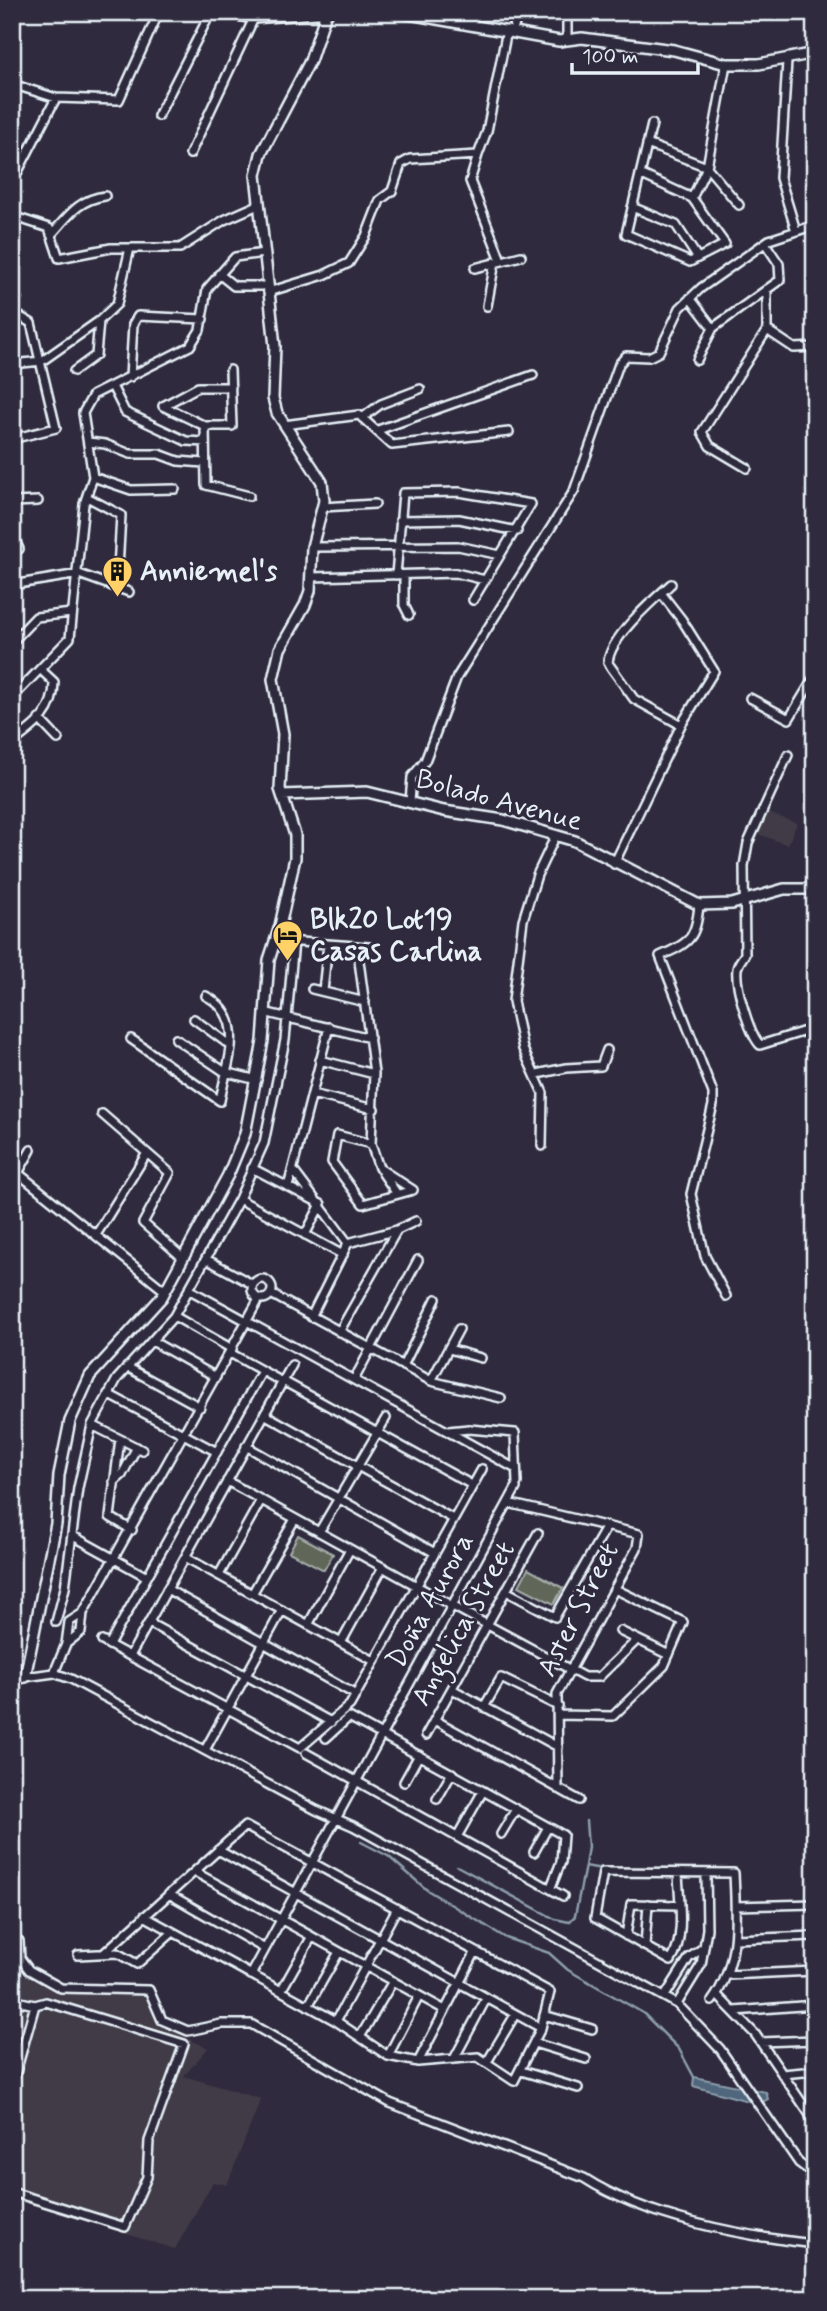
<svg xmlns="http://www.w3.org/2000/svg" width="827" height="2311" viewBox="0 0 827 2311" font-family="Mynerve,sans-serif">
<rect width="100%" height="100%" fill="#2f2a3d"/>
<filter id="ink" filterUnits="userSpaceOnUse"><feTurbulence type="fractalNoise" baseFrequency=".0143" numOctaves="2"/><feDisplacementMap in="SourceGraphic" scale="14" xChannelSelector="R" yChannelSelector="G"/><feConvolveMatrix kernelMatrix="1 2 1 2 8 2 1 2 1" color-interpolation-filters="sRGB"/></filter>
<g filter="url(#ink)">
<path fill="#413a46" d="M 766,812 L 797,823 L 788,845 L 758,834 Z
M 12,1969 L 59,1993 L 148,1993 L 163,2026 L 208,2048 L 184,2076 L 261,2099 L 227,2185 L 213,2182 L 175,2249 L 12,2199 L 12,2072 L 21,2046 L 12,2042 Z"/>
<path fill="#616658" stroke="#a4aca8" stroke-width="2" d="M 298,1535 L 333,1554 L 324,1570 L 289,1552 Z
M 528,1569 L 563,1588 L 554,1604 L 519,1586 Z"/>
<path fill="#50667b" stroke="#8d9ead" stroke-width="2" d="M 694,2077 L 766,2092 L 768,2099 L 759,2104 L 693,2086 Z"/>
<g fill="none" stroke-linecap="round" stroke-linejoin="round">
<path stroke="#8d9ead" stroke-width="2.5" d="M 814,547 L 815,548
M 361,1842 L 388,1856 L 427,1890 L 506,1938 L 549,1953 L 568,1970 L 643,2013 L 679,2049 L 694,2077
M 457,1866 L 555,1919 L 569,1922 L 575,1916 L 585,1866 L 602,1869
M 585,1866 L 588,1847 L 586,1821
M 622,1869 L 679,1869"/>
<defs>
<path id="minor" d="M 513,31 L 518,12
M 567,39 L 567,12
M 787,61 L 780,178 L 796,231
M 12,84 L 56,98 L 119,100 L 159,12
M 158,116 L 211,12
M 647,144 L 707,167 L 739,205
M 190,154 L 254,18
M 478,155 L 470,181 L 501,260
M 640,174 L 692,198 L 725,244 L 690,262 L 626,234 L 652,124
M 12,183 L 56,98
M 692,198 L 707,167 L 726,64
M 632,207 L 676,225 L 697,257
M 12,216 L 49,228 L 59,258 L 111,248 L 180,248 L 224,220 L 258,205
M 51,235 C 68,216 79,199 105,196
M 475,268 L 521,256
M 219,274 L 234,286 L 262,286
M 268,292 L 324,275 L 349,263 L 366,236 L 380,200 L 392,191 L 401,164 L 410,159 L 478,155 L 487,131 L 507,30
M 12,296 L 17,298
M 690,298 L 713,328
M 487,306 L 495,262
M 12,312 L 31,323 L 56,428 L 12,439
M 767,330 L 794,348 L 815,347
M 697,360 L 713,328 L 780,280 L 779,264 L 765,243
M 12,364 L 42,361 L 99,321 L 117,304 L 130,248
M 74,371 L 96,355 L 99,321
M 130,377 L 133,324 L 138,316 L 203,319
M 112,386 L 125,412 L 186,441 L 205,442
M 814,394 L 815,392
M 163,406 L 205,426 L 232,426 L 230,370
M 163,406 L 198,387 L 231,387
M 362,418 L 381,404 L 420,389
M 284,425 L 359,415 L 392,445 L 509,432
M 205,426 L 206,485 L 249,496
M 378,430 L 533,375
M 88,442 L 105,444 L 130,454 L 159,454 L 178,461 L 204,463
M 747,468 L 710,446 L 702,432 L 767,330 L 767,289
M 93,477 L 131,490 L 175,489
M 87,497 L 121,515 L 117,587
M 12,502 L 38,501
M 322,507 L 375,504
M 400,520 L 459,519 L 517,531
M 12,534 L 19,549
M 312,547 L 458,546 L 500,555
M 396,575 L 403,493 L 459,492 L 531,504 L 473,600
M 404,575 L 404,605 L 409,615
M 311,577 L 456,573 L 485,580
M 671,584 C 653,600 609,638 608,663 L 634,699 L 681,725
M 12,591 L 18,584 L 79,574 L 129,592
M 12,642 L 36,617 L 72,613
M 12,698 L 70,638 L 84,504 L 93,477 L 83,413 L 93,395 L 190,346 L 200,330 L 207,289 L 235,257 L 264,253
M 750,698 L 789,719 L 815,676
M 39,719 L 58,739
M 12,743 C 36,725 54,713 54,682 L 40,669
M 788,755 L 748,843 L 744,866 L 745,954 C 742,959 738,963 737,969 C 735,986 749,1033 760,1045 L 815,1028
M 410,802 L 412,777 L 425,761 L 457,677 L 574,491 L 619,364 L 626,356 L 649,357 L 659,352 L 680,308 L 701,288 L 769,240 L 815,225
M 614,864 L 681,725 L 714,671 L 682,620 L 661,593
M 699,905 C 696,938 690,943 660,956 L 713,1093 L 713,1105 L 691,1194 L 705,1256 L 726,1296
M 286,941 L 369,947
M 357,946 L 374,1073 L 371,1144 L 379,1168 L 413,1190
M 312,989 L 365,1002
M 323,991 L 328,944
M 264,1012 L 370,1038
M 194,1019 L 231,1046
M 131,1039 L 220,1101 C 226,1064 249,1018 206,996
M 176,1039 L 225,1072 L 257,1080
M 320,1060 L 374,1074
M 537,1074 L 566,1068 L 601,1066 L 607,1050
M 312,1094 L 374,1109
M 102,1114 L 170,1173 L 143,1223 L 183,1258
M 371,1144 L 337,1135 L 332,1162 L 363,1204 L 413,1190
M 542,1146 L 543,1093 L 523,1049 L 513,1001 L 523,920 L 537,875 L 556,835
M 31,1150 L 18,1173 L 165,1291
M 252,1168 L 321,1204 L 305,1235
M 293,1170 L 348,1243
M 382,1172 L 397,1194
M 288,1187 L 329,1027
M 239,1199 L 343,1255
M 96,1235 L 147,1153
M 348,1243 L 397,1230 L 416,1221
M 206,1259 L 252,1284
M252 1289a10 10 0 1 1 20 0a10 10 0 1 1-20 0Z
M 190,1290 L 516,1469
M 271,1294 L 431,1381 L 501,1398
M 174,1316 L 232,1349
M 311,1317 L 348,1243
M 339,1332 L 397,1230
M 152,1341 L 216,1377
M 449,1349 L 481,1358
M 230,1353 L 277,1379
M 403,1366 L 436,1299
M 127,1367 L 200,1407
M 354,1380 L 418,1260
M 283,1381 L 472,1485
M 431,1381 L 459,1329
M 108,1394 L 217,1452
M 264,1414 L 453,1519
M 92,1425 L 142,1450
M 448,1431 L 469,1429 L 515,1433 L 517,1483
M 120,1439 L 110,1517 L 132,1530
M 246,1446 L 435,1553
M 227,1481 L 433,1595
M 114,1482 L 122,1475 L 137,1447
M 508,1503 L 639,1534 L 637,1548 L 557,1694 L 558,1789
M 319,1532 L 386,1418
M 73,1536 L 147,1577
M 185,1557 L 374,1661
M 219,1575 L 261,1500
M 167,1589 L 356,1695
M 506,1591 L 555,1617 L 607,1526
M 252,1594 L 295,1519
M 434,1596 L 584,1677 L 599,1677 L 637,1640
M 56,1622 L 65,1588 L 78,1488 L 92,1425 L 117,1379 L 174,1316 L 239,1199 L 264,1143 L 285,1040 L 294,941
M 149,1623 L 331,1722
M 308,1625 L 350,1549
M 620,1631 L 669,1655
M 102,1641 L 300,1748 L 350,1705 L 482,1469
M 341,1643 L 383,1567
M 66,1644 L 69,1622 L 83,1613
M 109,1645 L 262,1371
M 130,1656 L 292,1365
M 54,1673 L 66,1644 L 81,1632 L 83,1613 L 259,1299
M 25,1677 L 54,1673 L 71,1679 L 316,1810 L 353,1826 L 677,2004 L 720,2049 L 799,2163 L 815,2175
M 452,1689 L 558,1747
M 484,1707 L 501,1678 L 558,1706
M 558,1715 L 613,1716 L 664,1666 L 683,1622 L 615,1589
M 435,1720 L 579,1800
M 426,1735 L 538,1533
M 326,1738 L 349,1717 L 563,1835 L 561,1862 L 551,1887
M 205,1750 L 282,1610
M 306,1753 L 563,1896
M 404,1782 L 419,1755
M 437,1799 L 452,1773
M 501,1834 L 516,1809
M 458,1835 L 483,1791
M 218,1850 L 541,2028
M 534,1852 L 548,1827
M 195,1872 L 445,2010
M 678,1873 C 679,1900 686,1937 671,1961 L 595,1918 L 603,1872 L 734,1873 C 736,1918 740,1963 712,2001
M 169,1894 L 265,1949
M 736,1906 L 815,1904
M 626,1936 L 631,1904 L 679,1905
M 12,1939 L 19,1941 L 20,1958 L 29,1970 L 61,1988 L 149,1990 L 162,2020 L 188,2031 L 221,2024 L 251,2024 L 390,2103 L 584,2178 C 646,2218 742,2236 815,2244
M 735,1939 L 815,1936
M 645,1946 L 648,1904
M 104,1953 L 245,1826 L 550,1992 L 541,2028 L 514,2081 L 478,2057 L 418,2062 L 388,2056 L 336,2021 L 144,1916
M 78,1955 L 117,1953 L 137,1964 L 172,1933
M 251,1975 L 516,1488
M 728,1975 L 815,1971
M 281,1991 L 311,1938
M 717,1995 L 755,2034 L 815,2122
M 665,1996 L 689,1958 L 704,1947
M 12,2000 L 35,2005 L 46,2002 L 184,2044 L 149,2141 L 147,2177 L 125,2227 L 12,2192
M 677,2004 L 701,1965 L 707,1929 L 706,1873
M 308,2006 L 339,1952
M 734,2011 L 815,2005
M 544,2015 L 592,2029
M 336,2021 L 396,1910
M 360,2037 L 393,1981
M 761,2042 L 815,2040
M 534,2043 L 586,2059
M 388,2056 L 419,1996
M 454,2059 L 486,1999
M 418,2062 L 475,1953
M 487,2062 L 515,2015
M 521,2071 L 578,2088
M 782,2074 L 815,2071
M 12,2086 L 35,2005
M 810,2116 L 815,2083"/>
<path id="tertiary" d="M 221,12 L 254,18 L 329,12
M 398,12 L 559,41 L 582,38 L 674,50 L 726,64 L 759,64 L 815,53
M 282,795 L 367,792 L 444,811 L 503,820 L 575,841 L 699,905 L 732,904 L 784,889 L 815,889
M 12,1679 L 25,1677 L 56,1524 L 59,1475 L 70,1421 L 90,1376 L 162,1297 L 228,1175 L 245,1134 L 263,1041 L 269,960 L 280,926 L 295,858 L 295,835 L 280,789 L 283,734 L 273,679 L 280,649 L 305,605 L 310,591 L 312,547 L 324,501 L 322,482 L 277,413 L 273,398 L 275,346 L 256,175 L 261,154 L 310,61 L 326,13"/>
</defs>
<use href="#minor" stroke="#e8f1f8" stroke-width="12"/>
<use href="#tertiary" stroke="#e8f1f8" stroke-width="14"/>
<use href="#minor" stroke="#2f2a3d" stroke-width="7"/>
<use href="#tertiary" stroke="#2f2a3d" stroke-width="9"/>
</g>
</g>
<defs>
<symbol id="building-pin" viewBox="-11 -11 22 30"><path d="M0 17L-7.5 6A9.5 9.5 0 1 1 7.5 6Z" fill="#ffd166" stroke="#2f2a3d"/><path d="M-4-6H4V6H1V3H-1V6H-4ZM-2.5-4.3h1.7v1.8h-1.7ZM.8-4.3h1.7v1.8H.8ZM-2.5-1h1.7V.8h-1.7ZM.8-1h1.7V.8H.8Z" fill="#111"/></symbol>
<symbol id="hotel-pin" viewBox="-11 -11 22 30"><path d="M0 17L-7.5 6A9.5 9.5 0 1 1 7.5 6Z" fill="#ffd166" stroke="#2f2a3d"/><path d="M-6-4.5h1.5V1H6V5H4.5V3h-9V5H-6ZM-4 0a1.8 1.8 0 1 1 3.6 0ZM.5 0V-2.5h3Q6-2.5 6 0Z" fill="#111"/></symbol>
</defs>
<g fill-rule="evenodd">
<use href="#building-pin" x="100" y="554" width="35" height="47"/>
<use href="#hotel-pin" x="270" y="918" width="35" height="47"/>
</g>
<g text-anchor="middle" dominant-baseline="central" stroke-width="6" stroke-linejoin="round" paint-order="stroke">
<g font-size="28" font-weight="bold" fill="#e8f1f8" stroke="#2f2a3d" text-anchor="start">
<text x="140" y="572">Anniemel's</text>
<text x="310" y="920">Blk20 Lot19<tspan x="310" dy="32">Casas Carlina</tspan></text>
</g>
<g font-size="28" fill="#e8f1f8" stroke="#2f2a3d">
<text transform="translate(499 801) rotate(15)">Bolado Avenue</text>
<text transform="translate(431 1601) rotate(-61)">Doña Aurora</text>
<text transform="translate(579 1610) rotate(-63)">Aster Street</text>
<text transform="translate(464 1624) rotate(-61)">Angelica Street</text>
</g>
</g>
<rect width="827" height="2311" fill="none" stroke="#2f2a3d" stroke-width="42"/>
<rect x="21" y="21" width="785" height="2269" fill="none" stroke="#e8f1f8" stroke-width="2.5" filter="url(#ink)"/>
<path d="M572 63v10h126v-10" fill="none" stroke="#e8f1f8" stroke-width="3.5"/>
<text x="582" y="63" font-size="21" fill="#e8f1f8" stroke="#2f2a3d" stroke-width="5" paint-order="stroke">100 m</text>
</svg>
